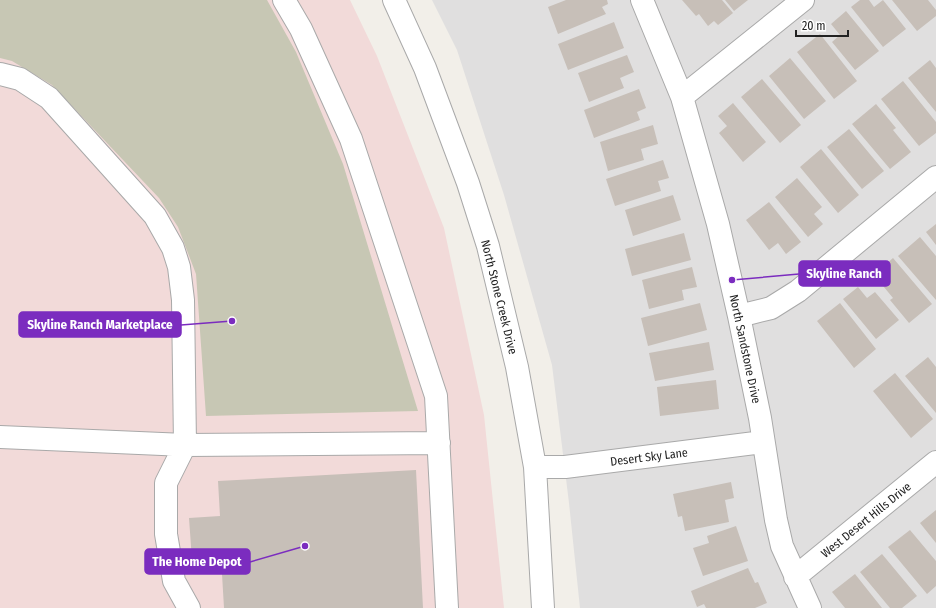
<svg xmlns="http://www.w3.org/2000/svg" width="936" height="608" viewBox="0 0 936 608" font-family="'Fira Sans Condensed',sans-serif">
<rect width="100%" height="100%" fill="#f2efe9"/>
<path fill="#e0dfdf" d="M 432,0 L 936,0 L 936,608 L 580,608 L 569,503 L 552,365 L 504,195 L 457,50 Z"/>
<path fill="#f2dad9" d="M 0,0 L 350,0 L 377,56 L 444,228 L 484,415 L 504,608 L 0,608 Z"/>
<path fill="#c7c7b4" d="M 0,0 L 267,0 L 296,52 L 343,164 L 418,411 L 206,416 L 196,274 L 178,227 L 159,198 L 52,85 L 12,61 L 0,58 Z"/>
<path fill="#c7bfb8" d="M 566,0 L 607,0 L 608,4 L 602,7 L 606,14 L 558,34 L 548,7 Z
M 682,0 L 722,0 L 733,13 L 718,25 L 714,21 L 708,26 L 699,14 L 696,16 Z
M 725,0 L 748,0 L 734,11 Z
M 860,0 L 869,0 L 874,7 L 883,0 L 906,29 L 883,47 L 851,7 Z
M 892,0 L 928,0 L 936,10 L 936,16 L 917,31 Z
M 846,11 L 879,51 L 855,70 L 832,42 L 840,35 L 831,24 Z
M 614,22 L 624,48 L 568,70 L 558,44 Z
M 820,34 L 857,81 L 834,99 L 797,52 Z
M 627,55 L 634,72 L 620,78 L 624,88 L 589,102 L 578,73 Z
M 790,58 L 826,101 L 804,119 L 769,76 Z
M 930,60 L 936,68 L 936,112 L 908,78 Z
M 762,79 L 801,125 L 780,143 L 741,97 Z
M 903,81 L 936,122 L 936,133 L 919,146 L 881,99 Z
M 639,89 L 646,108 L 637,112 L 640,120 L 594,138 L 584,110 Z
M 733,103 L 766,142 L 743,162 L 719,133 L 727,126 L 718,116 Z
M 876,104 L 896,128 L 893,130 L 911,152 L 890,169 L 852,124 Z
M 653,125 L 658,144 L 641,149 L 644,160 L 608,171 L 600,142 Z
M 849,129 L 884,171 L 862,189 L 827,147 Z
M 821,149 L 859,195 L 838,213 L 800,167 Z
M 663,160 L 669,178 L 658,181 L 661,191 L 615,206 L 606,179 Z
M 797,178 L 822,207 L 814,214 L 823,224 L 808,237 L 775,197 Z
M 673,195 L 681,220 L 633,236 L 625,210 Z
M 769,202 L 801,242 L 786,254 L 778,243 L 769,250 L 746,220 Z
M 936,224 L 936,245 L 926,232 Z
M 684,233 L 691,260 L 632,276 L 625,249 Z
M 920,237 L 936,256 L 936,300 L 898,256 Z
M 893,258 L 932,304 L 909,323 L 890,300 L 893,298 L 874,275 Z
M 692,267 L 697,287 L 682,290 L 684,300 L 649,309 L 642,280 Z
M 858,287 L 867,298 L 875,292 L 899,320 L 876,339 L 843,299 Z
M 700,303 L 707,330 L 648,346 L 641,318 Z
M 840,303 L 876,349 L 854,368 L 817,321 Z
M 709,342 L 714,370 L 655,381 L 649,353 Z
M 928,357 L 936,367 L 936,413 L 905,376 Z
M 895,373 L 933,419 L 911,438 L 873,391 Z
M 716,380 L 719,409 L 660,416 L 657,387 Z
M 416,470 L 423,608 L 224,608 L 222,574 L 193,574 L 189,518 L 220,516 L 218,481 Z
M 731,482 L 734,498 L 725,500 L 729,522 L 685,531 L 682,516 L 678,517 L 673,494 Z
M 936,510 L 936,543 L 920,523 Z
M 736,526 L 748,561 L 703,576 L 693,548 L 709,543 L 707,536 Z
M 910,530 L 936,561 L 936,586 L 927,594 L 888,547 Z
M 882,554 L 917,596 L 902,608 L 890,608 L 860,572 Z
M 748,568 L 755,583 L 758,582 L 767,603 L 755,608 L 706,608 L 704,604 L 697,607 L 691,591 Z
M 855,574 L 882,608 L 845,608 L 832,592 Z"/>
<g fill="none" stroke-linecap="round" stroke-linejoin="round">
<defs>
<path id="minor" d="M 284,0 L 301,29 L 351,139 L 436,396 L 447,608
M 394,0 L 425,68 L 468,183 L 488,246 L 517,367 L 535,467 L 543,608
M 642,0 L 682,97 L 718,224 L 739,316 L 760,418 L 776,520 L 782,546 L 810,608
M 0,74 L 20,79 L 49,98 L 155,216 L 173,248 L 179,267 L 183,300 L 185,445 L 166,483 L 166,534 L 174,581 L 189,608
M 682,97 L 803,0
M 739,316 L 771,308 L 798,291 L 936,177
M 0,437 L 185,445 L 439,443
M 535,467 L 565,467 L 763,442
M 795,577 L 936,462"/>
</defs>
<use href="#minor" stroke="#a9a9a9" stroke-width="24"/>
<use href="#minor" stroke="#fff" stroke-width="22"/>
</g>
<g text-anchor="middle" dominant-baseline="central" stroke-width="3.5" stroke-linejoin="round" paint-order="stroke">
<g font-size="12" fill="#222" stroke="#fff">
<text transform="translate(499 297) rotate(76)">North Stone Creek Drive</text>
<text transform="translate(745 349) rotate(78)">North Sandstone Drive</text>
<text transform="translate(649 457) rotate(-7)">Desert Sky Lane</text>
<text transform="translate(866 520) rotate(-39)">West Desert Hills Drive</text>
</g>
</g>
<path fill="none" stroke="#7b2cbf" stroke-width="1.5" d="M732 280L799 274M232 321L181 325M305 546L250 562"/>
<g fill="#7b2cbf" stroke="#fff" stroke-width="1.5">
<circle cx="732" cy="280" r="4"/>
<circle cx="232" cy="321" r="4"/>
<circle cx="305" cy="546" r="4"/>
</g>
<g fill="#7b2cbf" stroke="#7b2cbf" stroke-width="1.5">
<rect x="799" y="261" width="91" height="25" rx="4"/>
<rect x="19" y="312" width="162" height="25" rx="4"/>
<rect x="145" y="549" width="105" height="25" rx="4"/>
</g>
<g font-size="13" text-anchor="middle" font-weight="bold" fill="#fff">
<text x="844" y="278">Skyline Ranch</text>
<text x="100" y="329">Skyline Ranch Marketplace</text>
<text x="197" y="566">The Home Depot</text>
</g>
<path d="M796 30v6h52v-6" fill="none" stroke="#222222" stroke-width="2"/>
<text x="802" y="30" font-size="12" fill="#222222" stroke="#ffffff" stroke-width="3" paint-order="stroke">20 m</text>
</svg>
